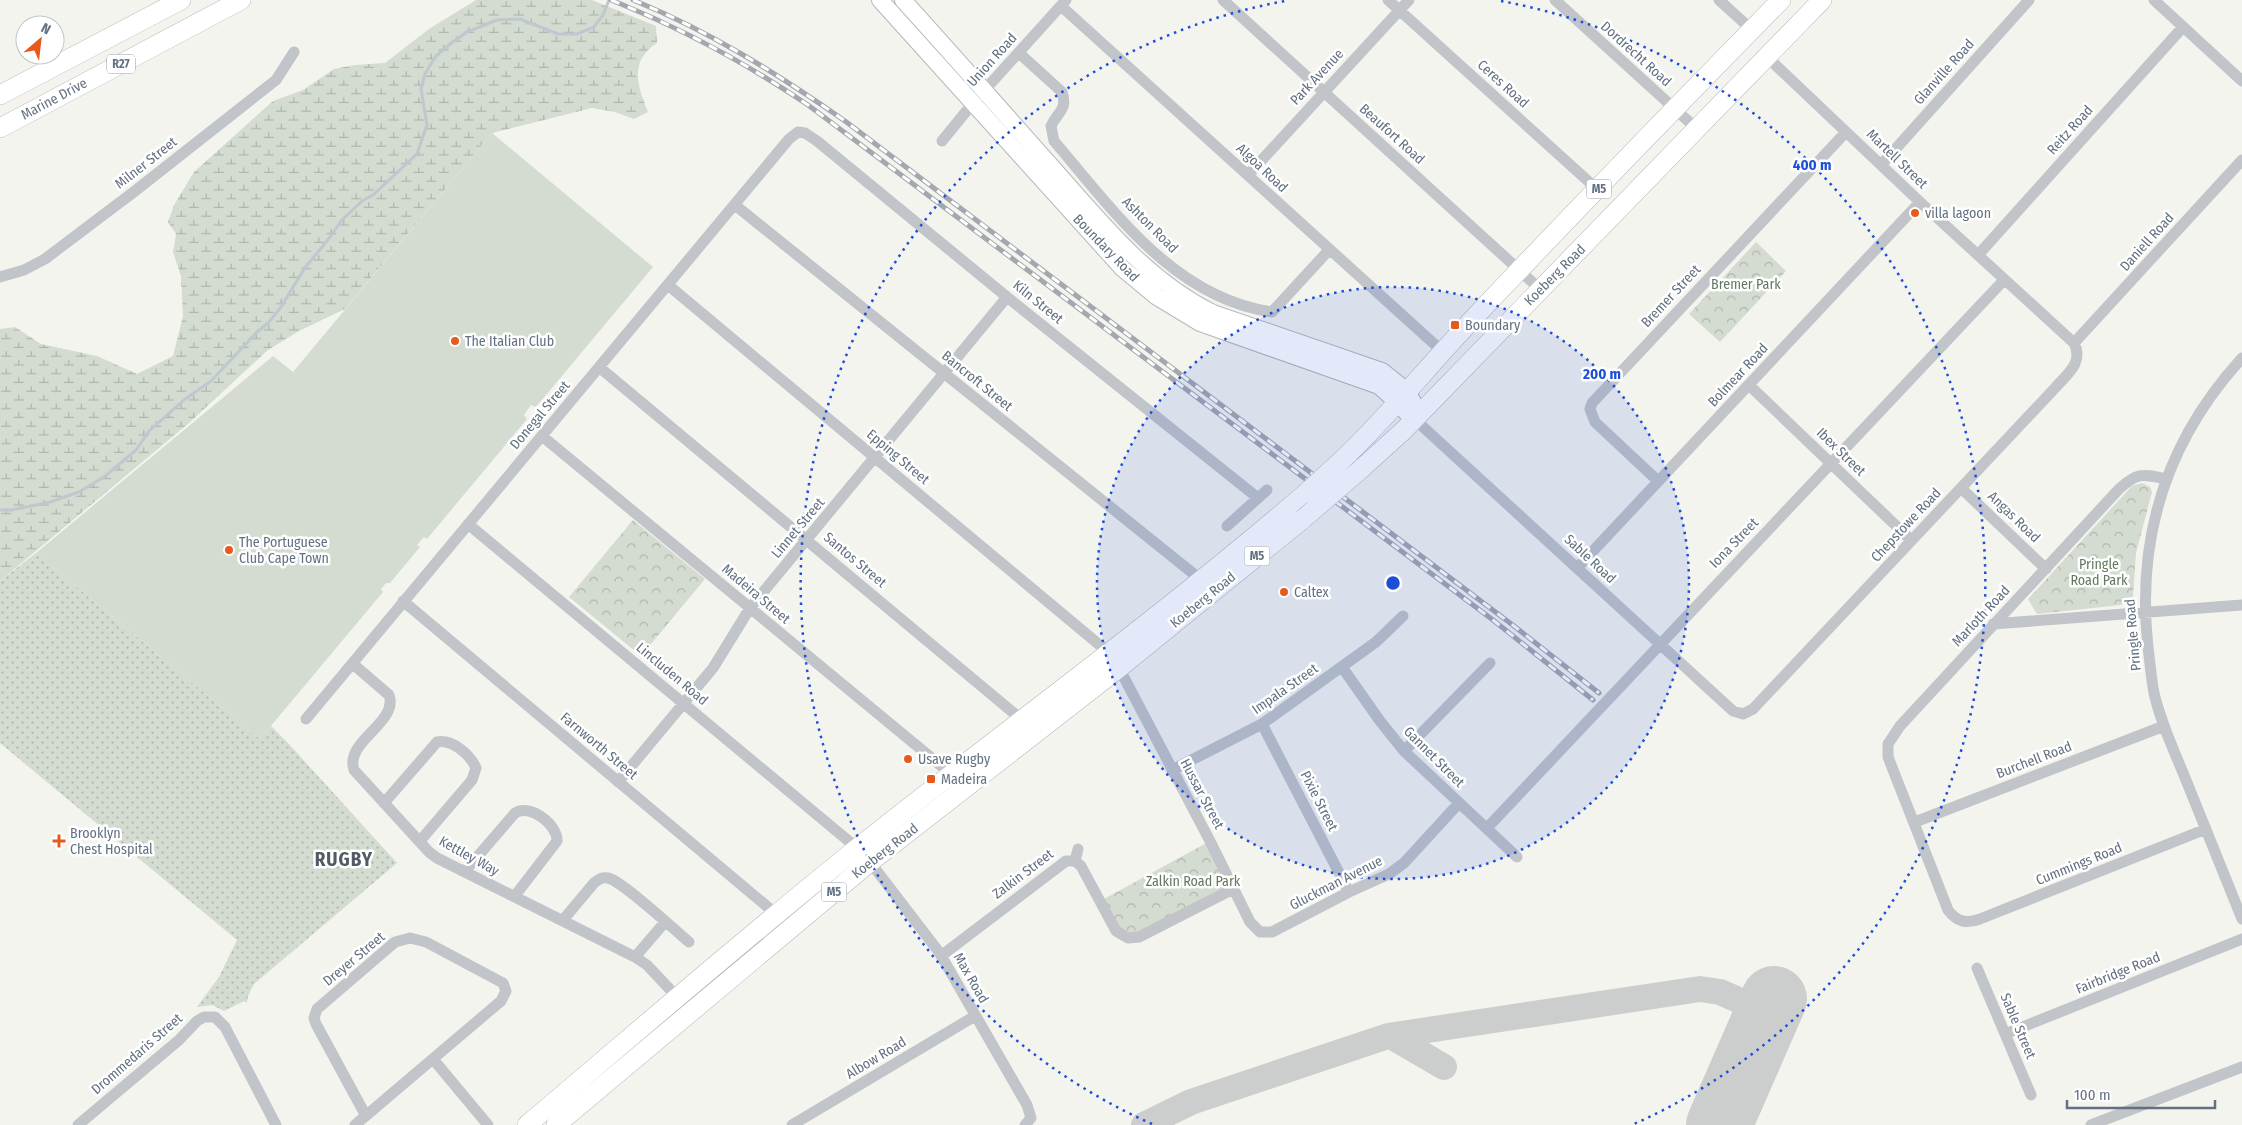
<svg xmlns="http://www.w3.org/2000/svg" width="2242" height="1125" viewBox="0 0 2242 1125" font-family="'Fira Sans Condensed',sans-serif">
<defs>
<pattern id="grass-dots" width="8" height="8" patternUnits="userSpaceOnUse" patternTransform="scale(1.25)"><rect width="8" height="8" fill="#d4dbd0"/><path d="M2 2h.1M6 6h.1" fill="none" stroke="#afb6ae" stroke-width="1.8" stroke-linecap="round"/></pattern>
<pattern id="wetland-marsh" width="20" height="14" patternUnits="userSpaceOnUse" patternTransform="scale(1.25)"><rect width="20" height="14" fill="#d4dbd0"/><path d="M1 5h8M5 5V1M11 12h8M15 12V8" fill="none" stroke="#afb6ae"/></pattern>
<pattern id="park-crowns" width="20" height="18" patternUnits="userSpaceOnUse" patternTransform="scale(1.25)"><rect width="20" height="18" fill="#d4dbd0"/><path d="M2 6a3 3 0 1 1 6 0M12 15a3 3 0 1 1 6 0" fill="none" stroke="#afb6ae"/></pattern>
</defs>
<rect width="100%" height="100%" fill="#f4f4ef"/>
<path fill="url(#grass-dots)" d="M 36,553 L 260,739 L 271,726 L 289,744 L 397,863 L 254,984 L 248,996 L 247,1003 L 244,1001 L 224,1011 L 212,1005 L 197,1007 L 219,977 L 237,940 L 0,743 L 0,581 Z"/>
<path fill="url(#wetland-marsh)" d="M 476,0 L 592,0 L 656,26 L 657,43 C 629,61 637,85 648,112 L 634,119 L 615,112 L 592,108 L 492,133 L 345,309 L 299,331 L 268,350 L 189,423 L 0,581 L 0,329 L 15,327 L 41,344 L 97,356 L 137,374 L 173,356 L 183,316 L 181,276 L 173,252 L 176,234 L 168,222 L 174,205 L 194,172 L 273,101 L 303,90 L 334,69 L 355,65 L 385,63 L 429,29 Z"/>
<path fill="url(#park-crowns)" d="M 1756,242 L 1786,271 L 1720,342 L 1689,314 Z
M 2142,483 L 2150,487 L 2152,492 L 2136,553 L 2133,597 L 2121,605 L 2037,614 L 2028,599 L 2132,486 Z
M 633,520 L 705,579 L 641,656 L 569,597 Z
M 1210,841 L 1233,890 L 1139,939 L 1121,935 L 1102,900 Z"/>
<path fill="#d4dbd0" d="M 492,133 L 653,267 L 536,407 L 531,405 L 524,415 L 527,419 L 427,539 L 424,537 L 417,545 L 420,547 L 390,583 L 386,583 L 381,589 L 383,592 L 260,739 L 36,553 L 273,356 L 293,372 Z"/>
<g fill="none" stroke-linecap="round" stroke-linejoin="round">
<path stroke="#bfc8ce" stroke-width="3" d="M 0,510 L 11,510 L 50,502 L 79,492 L 104,477 L 136,450 L 149,431 L 184,400 L 211,381 L 257,332 L 268,323 L 281,307 L 304,269 L 331,236 L 341,221 L 362,201 L 373,195 L 417,154 L 427,125 L 421,89 L 425,74 L 435,57 L 450,44 L 467,32 L 497,20 L 520,19 L 558,34 L 577,34 L 594,27 L 603,15 L 609,0"/>
<path stroke="#cccece" stroke-width="26" d="M 1391,1036 L 1444,1067
M 1144,1125 L 1191,1102 L 1388,1036 L 1700,989 L 1720,992 L 1768,1013"/>
<path stroke="#cccece" stroke-width="66" d="M 1719,1125 L 1774,999"/>
<defs>
<path id="secondary" d="M 880,0 L 1122,268 L 1157,297 L 1200,323 L 1379,386 L 1397,402 L 1413,420
M 903,0 C 953,55 1002,111 1052,167 C 1100,221 1146,280 1213,313 L 1382,371 L 1407,391 L 1419,413"/>
<path id="primary" d="M 0,95 L 181,0
M 0,128 L 241,0
M 1342,460 C 1388,417 1427,367 1471,321 C 1573,213 1677,106 1781,0
M 1361,469 L 1403,431 L 1822,0
M 527,1125 C 636,1033 744,939 855,850 C 1005,730 1161,618 1306,493
M 556,1125 L 870,862 L 1119,668 L 1303,519"/>
</defs>
<use href="#secondary" stroke="#b3b8bc" stroke-width="18"/>
<use href="#primary" stroke="#b4b8bc" stroke-width="20"/>
<path stroke="#c1c4c8" stroke-width="11" d="M 1223,0 L 1541,290
M 1388,0 L 1598,190
M 1555,0 L 1697,129
M 1719,0 L 1752,30
M 2154,0 L 2242,81
M 1061,6 L 1442,351
M 1019,53 L 1062,92 C 1068,110 1058,111 1051,126 L 1054,141 C 1114,211 1174,298 1272,312 L 1329,250
M 942,141 L 973,103 L 1066,0
M 1882,164 L 2029,0
M 1248,175 L 1409,0
M 735,205 L 1200,579
M 1979,254 L 2183,27
M 0,277 L 24,270 L 45,259 L 135,191 L 276,80 L 294,52
M 668,285 L 1102,647 L 1119,668 L 1210,841 L 1250,922 L 1260,932 L 1272,932 L 1349,892 L 1389,874 L 1404,863 L 1459,803
M 2074,343 L 2242,160
M 2242,358 C 2167,440 2136,537 2148,647 C 2150,662 2151,678 2154,693 C 2161,724 2176,755 2188,785 C 2206,829 2224,874 2242,919
M 599,367 L 1022,720
M 1750,386 L 1911,540
M 1413,420 L 1422,426 L 1733,711 L 1743,714 L 1753,709 L 2055,388 C 2067,374 2084,363 2074,343 L 1920,202 L 1767,57
M 542,436 L 951,774
M 2166,479 C 2142,474 2138,472 2119,489 L 1900,726 L 1888,744 L 1888,757 L 1948,910 C 1957,922 1966,924 1980,919 L 2206,829
M 1658,481 L 1595,422 L 1590,409 L 1592,403 L 1846,132
M 1961,488 L 2046,569
M 468,524 L 857,848 L 870,862 L 939,952 L 1027,1105 L 1031,1118 L 1025,1125
M 1227,526 L 1267,490
M 1578,567 L 1920,202
M 403,601 L 776,914
M 1993,624 L 2242,605
M 353,664 L 389,695 C 399,723 344,741 354,770 L 429,852 L 437,858 L 635,957 L 647,965 L 678,998
M 1342,667 L 1380,721 L 1404,751 L 1517,857
M 306,719 L 789,139 L 798,132 L 805,133 L 817,141 L 1007,297 L 1258,498
M 1262,724 L 1349,892
M 1404,751 L 1490,663
M 1172,770 L 1262,724 L 1376,642 L 1403,616
M 618,782 L 713,668 L 750,608 L 1007,297
M 384,803 L 437,742 C 452,739 470,754 476,768 L 472,780 L 420,841
M 1915,822 L 2164,726
M 1487,828 L 2004,280
M 1075,861 L 1078,849
M 465,871 L 515,813 C 530,803 558,825 557,841 L 514,897
M 563,920 L 594,883 C 599,879 602,877 608,878 C 622,881 675,930 689,942
M 941,956 L 1066,861 L 1075,861 L 1081,866 L 1116,931 L 1128,938 L 1139,937 L 1233,889
M 635,957 L 665,922
M 1977,968 L 2031,1095
M 2005,1034 L 2242,939
M 433,1059 L 488,1125
M 78,1125 L 179,1040 L 197,1021 L 204,1017 L 215,1017 L 225,1027 L 276,1125
M 355,1125 L 501,1001 L 506,991 L 503,983 L 426,942 L 410,938 L 395,942 L 317,1009 L 314,1018 L 316,1024 L 366,1116
M 792,1125 L 975,1016
M 2091,1125 L 2242,1067"/>
<use href="#secondary" stroke="#fff" stroke-width="16"/>
<use href="#primary" stroke="#fff" stroke-width="19"/>
<defs>
<path id="rail" d="M 611,0 C 681,28 746,63 808,105 L 1493,620 L 1593,700
M 633,0 C 709,31 778,74 845,121 L 1514,626 L 1599,693"/>
</defs>
<use href="#rail" stroke="#a3a8ae" stroke-width="5"/>
<use href="#rail" stroke="#fff" stroke-width="3" stroke-dasharray="9" stroke-linecap="butt"/>
<defs>
<path id="primary-bridge" d="M 1306,493 L 1342,460
M 1303,519 L 1361,469"/>
</defs>
<use href="#primary-bridge" stroke="#b4b8bc" stroke-width="20" stroke-linecap="butt"/>
<use href="#primary-bridge" stroke="#fff" stroke-width="19"/>
</g>
<circle cx="1393" cy="583" r="296" fill="#1d4ed8" fill-opacity=".12"/>
<g fill="none" stroke="#1d4ed8" stroke-width="2.5" stroke-dasharray="2.5 5">
<circle cx="1393" cy="583" r="296"/>
<path d="M1152 1124A592 592 0 0 1 1285 1M1501 1A592 592 0 0 1 1634 1124"/>
</g>
<g fill="#e65b1d" stroke="#fff" stroke-width="2">
<circle cx="1915" cy="213" r="5"/>
<rect x="1450" y="320" width="10" height="10" rx="2.5"/>
<circle cx="455" cy="341" r="5"/>
<circle cx="229" cy="550" r="5"/>
<circle cx="1284" cy="592" r="5"/>
<circle cx="908" cy="759" r="5"/>
<rect x="926" y="774" width="10" height="10" rx="2.5"/>
<path d="M56.5 833.5h5v5h5v5h-5v5h-5v-5h-5v-5h5z"/>
</g>
<g text-anchor="middle" dominant-baseline="central" stroke-width="5" stroke-linejoin="round" paint-order="stroke">
<g fill="#fff" stroke="#919ca7" stroke-width="1">
<rect x="107" y="54.5" width="28" height="19" rx="4"/>
<rect x="1586.5" y="179.5" width="25" height="19" rx="4"/>
<rect x="1244.5" y="546.5" width="25" height="19" rx="4"/>
<rect x="821.5" y="882.5" width="25" height="19" rx="4"/>
</g>
<g font-size="12" font-weight="bold" fill="#627181">
<text x="121" y="64">R27</text>
<text x="1599" y="189">M5</text>
<text x="1257" y="556">M5</text>
<text x="834" y="892">M5</text>
</g>
<g font-size="14" fill="#627181" stroke="#fff">
<text transform="translate(1636 54) rotate(42)">Dordrecht Road</text>
<text transform="translate(992 60) rotate(-48)">Union Road</text>
<text transform="translate(1944 72) rotate(-48)">Glanville Road</text>
<text transform="translate(1317 77) rotate(-47)">Park Avenue</text>
<text transform="translate(1503 84) rotate(42)">Ceres Road</text>
<text transform="translate(54 99) rotate(-28)">Marine Drive</text>
<text transform="translate(2070 130) rotate(-48)">Reitz Road</text>
<text transform="translate(1392 134) rotate(42)">Beaufort Road</text>
<text transform="translate(1897 159) rotate(44)">Martell Street</text>
<text transform="translate(146 163) rotate(-38)">Milner Street</text>
<text transform="translate(1262 168) rotate(43)">Algoa Road</text>
<text transform="translate(1150 225) rotate(45)">Ashton Road</text>
<text transform="translate(2147 242) rotate(-48)">Daniell Road</text>
<text transform="translate(1106 248) rotate(46)">Boundary Road</text>
<text transform="translate(1555 275) rotate(-45)">Koeberg Road</text>
<text transform="translate(1671 296) rotate(-47)">Bremer Street</text>
<text transform="translate(1038 302) rotate(39)">Kiln Street</text>
<text transform="translate(1738 375) rotate(-47)">Bolmear Road</text>
<text transform="translate(977 381) rotate(39)">Bancroft Street</text>
<text transform="translate(540 415) rotate(-50)">Donegal Street</text>
<text transform="translate(1841 452) rotate(44)">Ibex Street</text>
<text transform="translate(898 457) rotate(40)">Epping Street</text>
<text transform="translate(2014 517) rotate(44)">Angas Road</text>
<text transform="translate(1906 525) rotate(-47)">Chepstowe Road</text>
<text transform="translate(798 528) rotate(-50)">Linnet Street</text>
<text transform="translate(1734 543) rotate(-46)">Iona Street</text>
<text transform="translate(1590 559) rotate(43)">Sable Road</text>
<text transform="translate(855 560) rotate(40)">Santos Street</text>
<text transform="translate(756 594) rotate(40)">Madeira Street</text>
<text transform="translate(1203 600) rotate(-39)">Koeberg Road</text>
<text transform="translate(1981 616) rotate(-47)">Marloth Road</text>
<text transform="translate(2133 635) rotate(-95)">Pringle Road</text>
<text transform="translate(672 674) rotate(40)">Lincluden Road</text>
<text transform="translate(1285 689) rotate(-35)">Impala Street</text>
<text transform="translate(599 746) rotate(40)">Farnworth Street</text>
<text transform="translate(1434 757) rotate(45)">Gannet Street</text>
<text transform="translate(2034 760) rotate(-21)">Burchell Road</text>
<text transform="translate(1202 794) rotate(62)">Hussar Street</text>
<text transform="translate(1319 801) rotate(63)">Pixie Street</text>
<text transform="translate(885 851) rotate(-38)">Koeberg Road</text>
<text transform="translate(469 856) rotate(29)">Kettley Way</text>
<text transform="translate(2079 864) rotate(-22)">Cummings Road</text>
<text transform="translate(1023 874) rotate(-37)">Zalkin Street</text>
<text transform="translate(1336 883) rotate(-27)">Gluckman Avenue</text>
<text transform="translate(354 959) rotate(-40)">Dreyer Street</text>
<text transform="translate(2118 973) rotate(-22)">Fairbridge Road</text>
<text transform="translate(971 978) rotate(60)">Max Road</text>
<text transform="translate(2018 1026) rotate(67)">Sable Street</text>
<text transform="translate(137 1054) rotate(-41)">Drommedaris Street</text>
<text transform="translate(876 1058) rotate(-31)">Albow Road</text>
</g>
<g font-size="14" fill="#627181" stroke="#fff" text-anchor="start">
<text x="1925" y="213">villa lagoon</text>
<text x="1465" y="325">Boundary</text>
<text x="465" y="341">The Italian Club</text>
<text x="239" y="542">The Portuguese<tspan x="239" dy="16">Club Cape Town</tspan></text>
<text x="1294" y="592">Caltex</text>
<text x="918" y="759">Usave Rugby</text>
<text x="941" y="779">Madeira</text>
<text x="70" y="833">Brooklyn<tspan x="70" dy="16">Chest Hospital</tspan></text>
</g>
<g font-size="14" fill="#647861" stroke="#fff">
<text x="1746" y="284">Bremer Park</text>
<text x="2099" y="564">Pringle<tspan x="2099" dy="16">Road Park</tspan></text>
<text x="1193" y="881">Zalkin Road Park</text>
</g>
<g font-size="19" font-weight="bold" letter-spacing="1" fill="#505b66" stroke="#fff">
<text x="344" y="859">RUGBY</text>
</g>
</g>
<circle cx="1393" cy="583" r="8" fill="#1d4ed8" stroke="#fff" stroke-width="2.5"/>
<g font-size="15" text-anchor="middle" font-weight="bold" fill="#1d4ed8" stroke="#fff" stroke-width="5" stroke-linejoin="round" paint-order="stroke">
<text x="1812" y="170">400 m</text>
<text x="1602" y="379">200 m</text>
</g>
<g transform="translate(40 40) rotate(28)"><circle r="24" fill="#ffffff" stroke="#c0c6cd"/>
<path d="M0-4L9 19L0 12L-9 19Z" fill="#e65b1d"/>
<text y="-8" font-size="14" font-weight="bold" text-anchor="middle" fill="#627181">N</text>
</g>
<path d="M2067 1100v8h148v-8" fill="none" stroke="#627181" stroke-width="2.5"/>
<text x="2074" y="1100" font-size="15" fill="#627181" stroke="#ffffff" stroke-width="4" paint-order="stroke">100 m</text>
</svg>
